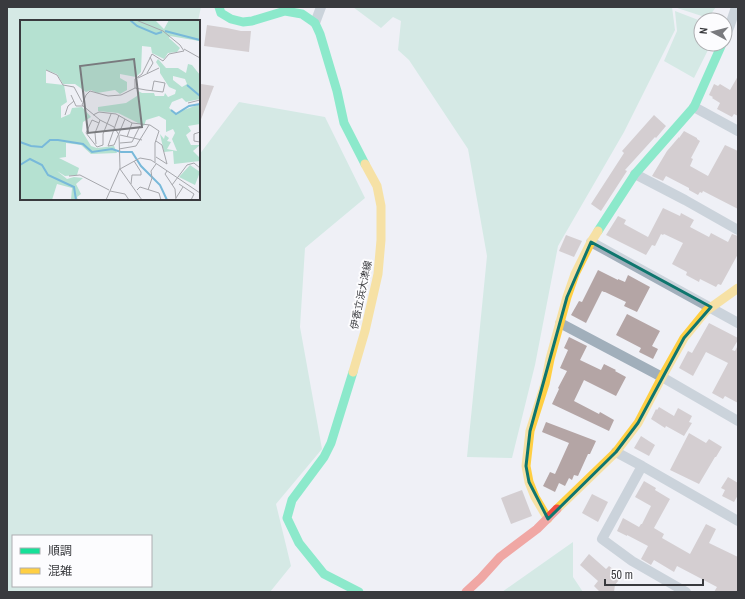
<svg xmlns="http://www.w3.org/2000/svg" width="745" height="599" viewBox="0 0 745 599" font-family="'Archivo Narrow','Noto Sans JP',sans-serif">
<rect width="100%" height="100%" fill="#eff0f6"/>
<path fill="#b5e1d1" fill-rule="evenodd" d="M 7,7 L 201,7 L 198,21 L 21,21 L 21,199 L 199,199 L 199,155 L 239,102 L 325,117 L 365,198 L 305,248 L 300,327 L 322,449 L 276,504 L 291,566 L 270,592 L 7,592 ZM 13,536 L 151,536 L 151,586 L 13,586 Z
M 353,7 L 672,7 L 675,30 L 624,132 L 558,246 L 535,365 L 512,458 L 467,457 L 487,256 L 468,149 L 409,60 L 398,50 L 401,21 L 393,17 L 381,28 Z
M 674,7 L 716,7 L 708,18 Z
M 675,11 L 701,21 L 701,44 L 711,44 L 694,78 L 664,61 L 677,31 Z
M 573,542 L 573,577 L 583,592 L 502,592 Z"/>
<path fill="#b4a5a5" d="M 207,25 L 227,28 L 241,31 L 251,31 L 249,52 L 204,46 Z
M 738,76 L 738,116 L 734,114 L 732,117 L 717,109 L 720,103 L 712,98 L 713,97 L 709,95 L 714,84 L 718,86 L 720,84 L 730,90 Z
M 201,84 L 214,86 L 200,122 L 199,122 L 199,89 Z
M 654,115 L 666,126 L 656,138 L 655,137 L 625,170 L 627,171 L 601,211 L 591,204 L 624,153 L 622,151 Z
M 684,131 L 697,138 L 697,139 L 700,141 L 691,158 L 693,159 L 690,166 L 708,176 L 725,145 L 738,151 L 738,209 L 703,191 L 702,193 L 700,192 L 698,195 L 689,190 L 689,188 L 666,176 L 663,181 L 652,176 L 667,151 L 679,137 L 679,138 Z
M 663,208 L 680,216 L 681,213 L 694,220 L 690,227 L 709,237 L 711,233 L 728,242 L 732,234 L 738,236 L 738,254 L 721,285 L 718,284 L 716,287 L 700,279 L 699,282 L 686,275 L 687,272 L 672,264 L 683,243 L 664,234 L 663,235 L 661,234 L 655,246 L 652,245 L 646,255 L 606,235 L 618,216 L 626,220 L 624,224 L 648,237 Z
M 566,235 L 582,241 L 574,257 L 559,251 Z
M 598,270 L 618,280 L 618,279 L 625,282 L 628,275 L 650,287 L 637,312 L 624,306 L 626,302 L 605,292 L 604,292 L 602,291 L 586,323 L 571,315 L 579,301 L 582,302 Z
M 627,314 L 660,331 L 652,346 L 658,349 L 653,359 L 639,352 L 641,348 L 616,335 Z
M 709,323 L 738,338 L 738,340 L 732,350 L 735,351 L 738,345 L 738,403 L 725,396 L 723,399 L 712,393 L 728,363 L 706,352 L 693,376 L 679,368 L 688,351 L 692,353 Z
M 569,337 L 587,346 L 580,360 L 601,370 L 604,364 L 616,370 L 615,371 L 626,377 L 616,396 L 584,380 L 574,401 L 599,414 L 600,412 L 614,420 L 609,431 L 552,404 L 559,389 L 558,388 L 567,371 L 560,368 L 568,350 L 564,348 Z
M 659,407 L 674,416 L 678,408 L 692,416 L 689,422 L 692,423 L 684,436 L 666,426 L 665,428 L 651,419 L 656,409 L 657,410 Z
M 546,422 L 596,441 L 590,454 L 588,454 L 578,476 L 574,475 L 572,480 L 569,478 L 565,486 L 559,483 L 555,492 L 543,486 L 550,472 L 555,474 L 569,443 L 542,432 Z
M 689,433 L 706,443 L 709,439 L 722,447 L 716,457 L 715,457 L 699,484 L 670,470 Z
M 641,436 L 655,445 L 649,456 L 634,448 Z
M 728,477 L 738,483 L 738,495 L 734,502 L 722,496 L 725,490 L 721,488 Z
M 644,481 L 656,488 L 655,490 L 670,499 L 654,528 L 664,534 L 662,538 L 690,554 L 706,524 L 716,529 L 709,543 L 738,557 L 738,592 L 714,592 L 717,587 L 677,566 L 674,572 L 654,560 L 651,565 L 641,559 L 648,546 L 627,535 L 627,536 L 617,531 L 623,518 L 639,527 L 641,524 L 642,524 L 651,506 L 635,497 Z
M 522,490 L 532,516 L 511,524 L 501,498 Z
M 592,494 L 608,502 L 598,522 L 582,513 Z
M 589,554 L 606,569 L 609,566 L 622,576 L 615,585 L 614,592 L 600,592 L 594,586 L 598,581 L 580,565 Z"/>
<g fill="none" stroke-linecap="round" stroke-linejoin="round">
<path stroke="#a1afbb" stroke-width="10" d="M 315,23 L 321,7
M 725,37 L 730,25 L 736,7
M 694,107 L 738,131
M 635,174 L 685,200 L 738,230
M 591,242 L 738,323
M 560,323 L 662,377 L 738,421
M 616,452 L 642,466 L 602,539 L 632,561 L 686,592
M 642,466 L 738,521"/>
<path stroke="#16e098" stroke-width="9" d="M 219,7 L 221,13 L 231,19 L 243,22 L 252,21 L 285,11 L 302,14 L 315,23 L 320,34 L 337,91 L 344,123 L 365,164
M 598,231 L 635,174 L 694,107 L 722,44
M 353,372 L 331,443 L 324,457 L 292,500 L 287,518 L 299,543 L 324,574 L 359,592"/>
<path stroke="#ffcf43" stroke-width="9" d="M 353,372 L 365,331 L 378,274 L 381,240 L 381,206 L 377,186 L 365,164
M 557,509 L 616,452 L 638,423 L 662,377 L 684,338 L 706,311 L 738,288
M 548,519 L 535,497 L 529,482 L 526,466 L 530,431 L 545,384 L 550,359 L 567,297 L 575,274 L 591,242 L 598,231"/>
<path stroke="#f24e42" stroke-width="9" d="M 466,592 L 481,578 L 500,557 L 537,529 L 557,509"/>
</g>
<path d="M0 0H745V599H0ZM 591,242 L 711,307 L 684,338 L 638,423 L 616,452 L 548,519 L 529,482 L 526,466 L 530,431 L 567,297 Z" fill="#eff0f6" fill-opacity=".55" fill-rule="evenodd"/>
<path fill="none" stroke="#0f766e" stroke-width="3" stroke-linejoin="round" d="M 591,242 L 711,307 L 684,338 L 638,423 L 616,452 L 548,519 L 529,482 L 526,466 L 530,431 L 567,297 Z"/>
<g text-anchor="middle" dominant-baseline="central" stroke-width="4" stroke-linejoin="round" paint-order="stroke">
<g font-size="10" fill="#393a3e" stroke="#fcfcfe">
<text transform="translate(361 295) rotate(-78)">伊香立浜大津線</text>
</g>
</g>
<g transform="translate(20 20)">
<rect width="180" height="180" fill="#eff0f6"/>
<path d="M 0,0 L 135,0 L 144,9 L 149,0 L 180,0 L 179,21 L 150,16 L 149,18 L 160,28 L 157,32 L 148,33 L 144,39 L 132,33 L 131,27 L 122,26 L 121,52 L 116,57 L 100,54 L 100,58 L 107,62 L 107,70 L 100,74 L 95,70 L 77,73 L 71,70 L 66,72 L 55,64 L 43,64 L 37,54 L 26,50 L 26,63 L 44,65 L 47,82 L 41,86 L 41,98 L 50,94 L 52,88 L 62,87 L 71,97 L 63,102 L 62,111 L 71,126 L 77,128 L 94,126 L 97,133 L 71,134 L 61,125 L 46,123 L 46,137 L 39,138 L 59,148 L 57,155 L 45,156 L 37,151 L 47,159 L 54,157 L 63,158 L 56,164 L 61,174 L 57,177 L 58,180 L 51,180 L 52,168 L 37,164 L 32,180 L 0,180 ZM 138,39 L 146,48 L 158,48 L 166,53 L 168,44 L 172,45 L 180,55 L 180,79 L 166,82 L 162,78 L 152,82 L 149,88 L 156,93 L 180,84 L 180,104 L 168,106 L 171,111 L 166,115 L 171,125 L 180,125 L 173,131 L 179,137 L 180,136 L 180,141 L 154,144 L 153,131 L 144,132 L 140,114 L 144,119 L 145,115 L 149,118 L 147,121 L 151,122 L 147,129 L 157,131 L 152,119 L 155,113 L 153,109 L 146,112 L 146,100 L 139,96 L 126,100 L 124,106 L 98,93 L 78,91 L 78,87 L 106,83 L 117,76 L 118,71 L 122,73 L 134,73 L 135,76 L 144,76 L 145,73 L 148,77 L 155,74 L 156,70 L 149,67 L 140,53 L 140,48 L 136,42 ZM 153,56 L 165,59 L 167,64 L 162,67 L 153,60 ZM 170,145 L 180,152 L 175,165 L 159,157 Z" fill="#b5e1d1" fill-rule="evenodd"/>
<path fill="none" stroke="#78b9da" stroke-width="2" d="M 110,0 L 117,6 L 136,14 L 142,12M 145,11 L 180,20M 167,65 L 180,76M 151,90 L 156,94 L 169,86 L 180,84M 0,122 L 11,126 L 22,127 L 30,120 L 38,120 L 63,124 L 72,132 L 92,129 L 101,132 L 112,132 L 121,146 L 140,165 L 147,180M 0,145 L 10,139 L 22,145 L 28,155 L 54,167 L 56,180"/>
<path fill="none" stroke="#a6a7ac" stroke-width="1" d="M 164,29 L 180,38M 26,50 L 37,55 L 43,65 L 54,67 L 62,82M 127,53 L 133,43 L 130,37M 118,58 L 139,48M 115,68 L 126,70 L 143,72 L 145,63 L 134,61 L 132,71M 51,75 L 56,86 L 63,86M 168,83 L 180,80M 45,95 L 48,86 L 54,81M 73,95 L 79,92 L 96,94 L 112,103 L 130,105 L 139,111 L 135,123 L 135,142M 99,95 L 88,126 L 94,125 L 105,99M 80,100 L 79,103 L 72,100 L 66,113 L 77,127 L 83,125 L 83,114 L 91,94M 180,112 L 174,114 L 174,121 L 180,122M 100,115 L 122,120M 107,117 L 112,103M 136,121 L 142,125 L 147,144M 100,123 L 112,122 L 120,106M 76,124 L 75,113 L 79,103M 99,129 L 116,126 L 129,105M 136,137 L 147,144M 147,151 L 145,154 L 155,169 L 156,180M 49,156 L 60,155 L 89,170M 111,164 L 112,155 L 121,155 L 121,152 L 114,141M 159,164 L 174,174 L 171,180M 152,165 L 167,145 L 174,143 L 180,148M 117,170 L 120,167 L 139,173 L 141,180M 128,170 L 132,158 L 131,151 L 136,144M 90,171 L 105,174 L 109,180M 156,178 L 163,167M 86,180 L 100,148 L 99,115 L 94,107 L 80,100 L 62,85 L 66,75 L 70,71 L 88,76 L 101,75 L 115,68 L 115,59 L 122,54 L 132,34 L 143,41 L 149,34 L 164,31 L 160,25 L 143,11 L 116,0M 122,180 L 100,149 L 120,138 L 131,140 L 180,173"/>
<path fill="#797a7e" fill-opacity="0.15" stroke="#797a7e" stroke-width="2" d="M 114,39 L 122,107 L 68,113 L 60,46 Z"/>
<rect width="180" height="180" fill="none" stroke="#393a3e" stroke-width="2"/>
</g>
<rect width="745" height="599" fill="none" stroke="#393a3e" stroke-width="16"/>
<rect x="12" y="535" width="140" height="52" fill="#fcfcfe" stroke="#aeaeb1"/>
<rect x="20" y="548" width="20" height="6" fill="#16e098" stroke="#aeaeb1"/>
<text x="48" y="555" font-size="12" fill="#393a3e">順調</text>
<rect x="20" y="568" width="20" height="6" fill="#ffcf43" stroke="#aeaeb1"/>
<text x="48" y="575" font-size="12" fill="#393a3e">混雑</text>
<g transform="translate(713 32) rotate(277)"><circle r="19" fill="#fcfcfe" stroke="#aeaeb1"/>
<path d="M0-3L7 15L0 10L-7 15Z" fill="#797a7e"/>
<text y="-6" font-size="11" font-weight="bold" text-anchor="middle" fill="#393a3e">N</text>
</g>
<path d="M605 579v6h98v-6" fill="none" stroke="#393a3e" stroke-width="2"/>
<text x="611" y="579" font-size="12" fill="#393a3e" stroke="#fcfcfe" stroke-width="3" paint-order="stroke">50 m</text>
</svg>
